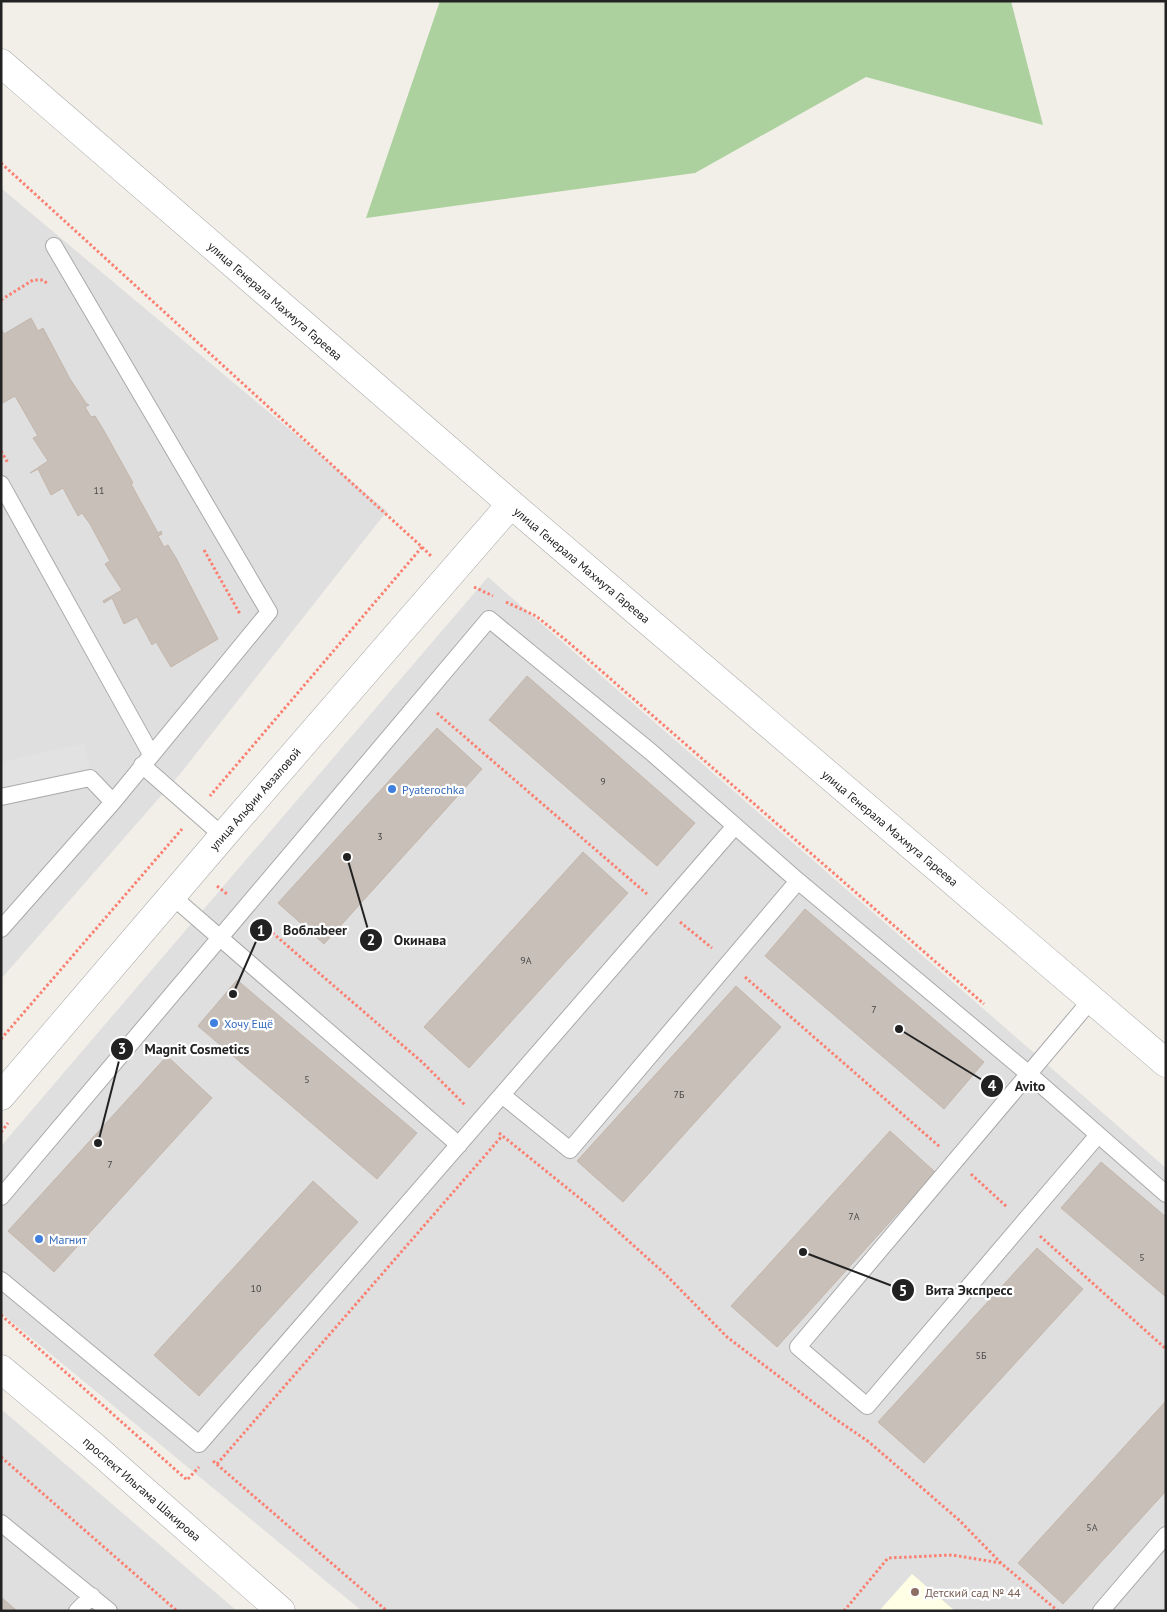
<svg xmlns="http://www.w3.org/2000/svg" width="1167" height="1612" viewBox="0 0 1167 1612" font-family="'PT Sans',sans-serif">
<rect width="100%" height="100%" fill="#f2efe9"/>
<path fill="#e0dfdf" d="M 1,188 L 387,511 L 180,774 L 1,979 Z
M 488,577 L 1166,1168 L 1166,1611 L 362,1611 L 1,1313 L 1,1146 Z
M 1,1409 L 237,1611 L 1,1611 Z"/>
<path fill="#ffffe5" d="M 912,1574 L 955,1611 L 879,1611 Z"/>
<path fill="#add19e" d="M 440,1 L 1011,1 L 1043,125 L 866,77 L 695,173 L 366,218 Z"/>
<path fill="#e2e2e2" d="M 84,743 L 90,769 L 1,789 L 1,762 Z"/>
<path fill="#c7bfb8" stroke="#c4b6ab" d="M 31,318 L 38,331 L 43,328 L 70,379 L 86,403 L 89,405 L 85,407 L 91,417 L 95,416 L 103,429 L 133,483 L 131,484 L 158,533 L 161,531 L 162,534 L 158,536 L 164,547 L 168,545 L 176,558 L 218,639 L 171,667 L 156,642 L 152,645 L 137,617 L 124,624 L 112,598 L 104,603 L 103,601 L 122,590 L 105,564 L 110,561 L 90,524 L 82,513 L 78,516 L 63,488 L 51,495 L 38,469 L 30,473 L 48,461 L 33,438 L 38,436 L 15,396 L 1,404 L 1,328 L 4,334 Z
M 527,676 L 695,823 L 657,866 L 489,720 Z
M 437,728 L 482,769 L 324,944 L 278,903 Z
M 583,852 L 628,893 L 469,1068 L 424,1027 Z
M 805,909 L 984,1062 L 944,1109 L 765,956 Z
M 237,980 L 417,1133 L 377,1179 L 198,1026 Z
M 736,986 L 781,1027 L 623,1202 L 577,1161 Z
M 167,1056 L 212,1098 L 54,1272 L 8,1231 Z
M 890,1131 L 935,1172 L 777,1347 L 731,1306 Z
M 1101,1162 L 1166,1217 L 1166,1297 L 1061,1208 Z
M 313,1181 L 358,1222 L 199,1396 L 154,1355 Z
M 1037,1248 L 1083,1289 L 924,1463 L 878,1422 Z
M 1166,1401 L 1166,1491 L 1063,1604 L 1018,1563 Z
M 1,1597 L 17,1611 L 1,1611 Z"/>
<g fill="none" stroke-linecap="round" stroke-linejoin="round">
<defs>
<path id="service" d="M 1,484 L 151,754
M 142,765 L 223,836
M 1,797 L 90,778 L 113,802
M 173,897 L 459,1145
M 1,929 L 113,802 L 269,612 L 54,246
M 1091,1000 L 798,1347 L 867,1406 L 1098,1135
M 502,1095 L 570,1150 L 798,881
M 1,1197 L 489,619 L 651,752 L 798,881 L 1030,1075 L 1166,1194
M 1,1280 L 199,1444 L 735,826
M 1,1523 L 109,1611
M 77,1611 L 92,1596
M 1101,1611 L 1166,1535"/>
<path id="minor" d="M 1,63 L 511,504 L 1166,1063
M 1,1096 L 223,836 L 511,504
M 1,1369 L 91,1444 L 281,1611"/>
</defs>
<use href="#service" stroke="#a9a9a9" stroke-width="18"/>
<use href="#minor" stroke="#a9a9a9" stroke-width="29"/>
<path stroke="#fa8072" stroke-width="3" stroke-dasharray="2.5 2.5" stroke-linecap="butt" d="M 1,163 L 422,547 L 210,796
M 1,300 L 33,280 L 43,280 L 48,284
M 1,451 L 8,463
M 422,547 L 431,556
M 204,550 L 240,614
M 474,587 L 493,596
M 506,602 L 536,616 L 567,641 L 984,1004
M 437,713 L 647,894
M 217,886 L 227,894
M 680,922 L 712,948
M 261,923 L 422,1062 L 465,1105
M 745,977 L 940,1147
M 1,1039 L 182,829
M 1,1132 L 8,1123
M 499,1133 L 593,1209 L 664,1273 L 727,1337 L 831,1416 L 869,1442 L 959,1520 L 1002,1564 L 1058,1611
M 971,1174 L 1007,1207
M 1040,1236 L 1166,1349
M 1,1315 L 187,1480 L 199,1467
M 1,1457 L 177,1611
M 213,1461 L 387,1611
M 217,1464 L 502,1136
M 844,1611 L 888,1558 L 952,1555 L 1001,1563"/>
<use href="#service" stroke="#fff" stroke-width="16"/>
<use href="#minor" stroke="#fff" stroke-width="28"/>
</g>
<g fill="#3f7fe0" stroke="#fff" stroke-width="2">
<circle cx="392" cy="789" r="5"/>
<circle cx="214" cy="1023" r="5"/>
<circle cx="39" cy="1239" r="5"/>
</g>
<circle fill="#8d6e63" stroke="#fff" stroke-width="2" cx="915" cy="1592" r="5"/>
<g text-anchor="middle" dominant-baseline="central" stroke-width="4.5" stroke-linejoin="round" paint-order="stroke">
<g font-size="10" fill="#4b4948">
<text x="99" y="490">11</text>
<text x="603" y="781">9</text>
<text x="380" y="836">3</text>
<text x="526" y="960">9А</text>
<text x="874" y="1009">7</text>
<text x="307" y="1079">5</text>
<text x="679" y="1094">7Б</text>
<text x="110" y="1164">7</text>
<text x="854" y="1216">7А</text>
<text x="1142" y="1257">5</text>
<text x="256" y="1288">10</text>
<text x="981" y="1355">5Б</text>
<text x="1092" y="1527">5А</text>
</g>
<g font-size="12" fill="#222" stroke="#fff">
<text transform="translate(275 301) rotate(41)">улица Генерала Махмута Гареева</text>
<text transform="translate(582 565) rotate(40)">улица Генерала Махмута Гареева</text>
<text transform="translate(255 799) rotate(-49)">улица Альфии Авзаловой</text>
<text transform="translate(890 828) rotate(40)">улица Генерала Махмута Гареева</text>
<text transform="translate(142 1489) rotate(41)">проспект Ильгама Шакирова</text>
</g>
<g font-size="12" fill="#366cbe" stroke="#fff" text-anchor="start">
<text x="402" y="789">Pyaterochka</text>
<text x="224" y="1023">Хочу Ещё</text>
<text x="49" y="1239">Магнит</text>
</g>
<g font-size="12" fill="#785e54" stroke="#fff" text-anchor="start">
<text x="925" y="1592">Детский сад № 44</text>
</g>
</g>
<path fill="none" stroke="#222" stroke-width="2" d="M233 994L261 930M347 857L371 940M98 1143L122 1049M899 1029L992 1086M803 1252L903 1290"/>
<g fill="#222" stroke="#fff" stroke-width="2">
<circle cx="233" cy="994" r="5"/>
<circle cx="347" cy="857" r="5"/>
<circle cx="98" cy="1143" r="5"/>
<circle cx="899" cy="1029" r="5"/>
<circle cx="803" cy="1252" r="5"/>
<circle cx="261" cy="930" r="12"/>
<circle cx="371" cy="940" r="12"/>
<circle cx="122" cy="1049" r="12"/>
<circle cx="992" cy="1086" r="12"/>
<circle cx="903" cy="1290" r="12"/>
</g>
<g font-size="15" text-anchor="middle" font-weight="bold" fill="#fff">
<text x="261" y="936">1</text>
<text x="371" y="945">2</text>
<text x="122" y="1054">3</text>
<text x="992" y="1091">4</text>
<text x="903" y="1296">5</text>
</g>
<g font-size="14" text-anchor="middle" font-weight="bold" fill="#222" stroke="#fff" stroke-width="4.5" stroke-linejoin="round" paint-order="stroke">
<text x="315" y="935">Воблаbeer</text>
<text x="420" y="945">Окинава</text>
<text x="197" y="1054">Magnit Cosmetics</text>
<text x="1030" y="1091">Avito</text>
<text x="969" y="1295">Вита Экспресс</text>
</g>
<rect width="1167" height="1612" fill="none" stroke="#222222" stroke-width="5"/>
</svg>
